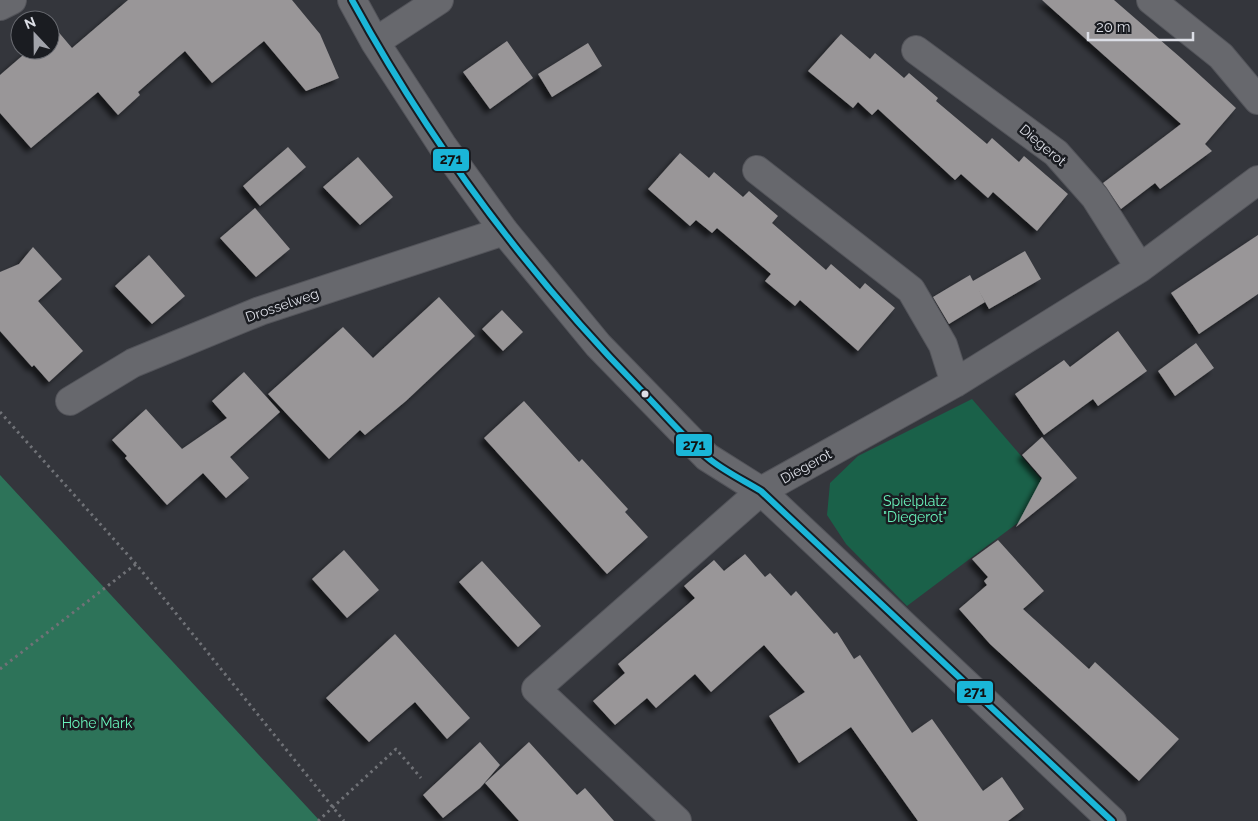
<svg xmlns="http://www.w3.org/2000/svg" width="1258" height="821" viewBox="0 0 1258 821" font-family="Raleway,sans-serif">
<defs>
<filter id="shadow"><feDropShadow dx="-4.5" dy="4.5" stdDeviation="2.5" flood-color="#0009"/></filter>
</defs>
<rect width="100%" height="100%" fill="#34363c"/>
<path fill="#1a6149" d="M 972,399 L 1055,495 L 907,606 L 846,544 L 827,515 L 830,483 L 858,456 Z"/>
<path fill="#2d7359" d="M 0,475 L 320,821 L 0,821 Z"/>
<path fill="#999698" filter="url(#shadow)" d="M 128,0 L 292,0 L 320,34 L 339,78 L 306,91 L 264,41 L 212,83 L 185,51 L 138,92 L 140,95 L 118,115 L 98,92 L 31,148 L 0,113 L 0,75 L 29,50 L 50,50 L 50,22 L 72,48 Z
M 1042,0 L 1114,0 L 1181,58 L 1236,108 L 1205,144 L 1212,151 L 1160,189 L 1155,183 L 1121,209 L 1103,183 L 1181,124 Z
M 841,34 L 870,59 L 875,53 L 904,78 L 909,73 L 938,98 L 936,101 L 987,144 L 992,138 L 1019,162 L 1024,156 L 1068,194 L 1037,231 L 993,192 L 988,198 L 961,174 L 955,180 L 878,109 L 872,115 L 858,102 L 853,108 L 808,71 Z
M 507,41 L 533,78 L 490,109 L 463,72 Z
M 588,43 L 602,66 L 552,97 L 538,74 Z
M 288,147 L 306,167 L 260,206 L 243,186 Z
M 680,153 L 709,178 L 714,172 L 743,197 L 749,191 L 778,216 L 772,223 L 826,270 L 831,264 L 860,289 L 865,283 L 895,308 L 858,351 L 800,300 L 795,306 L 765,281 L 771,274 L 717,228 L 712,233 L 696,220 L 690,226 L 648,189 Z
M 358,157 L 393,197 L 360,225 L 323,187 Z
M 255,208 L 290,249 L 256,277 L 220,238 Z
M 1258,235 L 1258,294 L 1199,334 L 1171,293 Z
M 33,247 L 62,279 L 38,301 L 83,351 L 49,382 L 34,365 L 32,367 L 0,331 L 0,272 L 19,264 Z
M 1025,251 L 1041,279 L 989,309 L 978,289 L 985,302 L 949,324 L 933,297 L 970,275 L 973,281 Z
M 149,255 L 185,296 L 152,324 L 115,286 Z
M 439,297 L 475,336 L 406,401 L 365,435 L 360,430 L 329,459 L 268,394 L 343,327 L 373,358 Z
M 502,310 L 523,332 L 503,351 L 482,329 Z
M 1118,331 L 1147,371 L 1098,406 L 1093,399 L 1044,435 L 1015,394 L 1064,360 L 1070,367 Z
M 1196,343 L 1214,368 L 1175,396 L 1158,371 Z
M 244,372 L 280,412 L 230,457 L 249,478 L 226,498 L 203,473 L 167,505 L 125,458 L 127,456 L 112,440 L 146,409 L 182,449 L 227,418 L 212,401 Z
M 524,401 L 579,462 L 582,459 L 628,509 L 625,512 L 648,537 L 607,574 L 484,438 Z
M 1042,437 L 1077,478 L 1016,527 L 1042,478 L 1022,455 Z
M 998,540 L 1044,591 L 1023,609 L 1089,669 L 1095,662 L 1179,739 L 1139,781 L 990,644 L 959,609 L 987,585 L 984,581 L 988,577 L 972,559 Z
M 344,550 L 379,590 L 347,618 L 312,579 Z
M 745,554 L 765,577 L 770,573 L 791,596 L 796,591 L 834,634 L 837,632 L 854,659 L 860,655 L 912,733 L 932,719 L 983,791 L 1002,777 L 1024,809 L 1008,821 L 918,821 L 851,727 L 799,763 L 769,716 L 805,692 L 764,645 L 711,692 L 695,674 L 656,708 L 647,698 L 615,725 L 593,701 L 625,673 L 618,664 L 695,598 L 684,586 L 714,560 L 724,571 Z
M 482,561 L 541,626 L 518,647 L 459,582 Z
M 395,634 L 470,718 L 447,739 L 415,702 L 369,742 L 326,698 Z
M 480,742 L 500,765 L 480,788 L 443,818 L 423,795 Z
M 529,742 L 577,795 L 585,788 L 614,821 L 519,821 L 485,783 Z"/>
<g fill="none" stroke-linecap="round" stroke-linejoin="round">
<defs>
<path id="minor" d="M 352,0 L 375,42 L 442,145 L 504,231 L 598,345 L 707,457 L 761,491 L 1112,821
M 1151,0 L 1221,56 L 1258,100
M 0,6 L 12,0
M 375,42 L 439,0
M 916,50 L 1056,153 L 1095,197 L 1140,268
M 757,170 L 911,290 L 943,345 L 955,383
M 70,401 L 133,363 L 260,311 L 504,231
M 677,821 L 536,689 L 761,491 L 955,383 L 1140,268 L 1258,180"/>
</defs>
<use href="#minor" stroke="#53545a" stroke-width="30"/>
<path stroke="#707277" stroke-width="3" stroke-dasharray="2.5 4" stroke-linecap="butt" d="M 0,412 L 136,564 L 344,821
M 0,669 L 136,564
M 318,821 L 396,749 L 421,778"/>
<use href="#minor" stroke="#67686d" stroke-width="28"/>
<defs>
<path id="bus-1" d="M 352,0 C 429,141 528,274 640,389 C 662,411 683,437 707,457 C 722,470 743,480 761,491 L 1112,821"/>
</defs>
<use href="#bus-1" stroke="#1a1c21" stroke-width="10"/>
<use href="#bus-1" stroke="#1ab6d8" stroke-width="6"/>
</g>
<circle fill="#dcdee6" stroke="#1a1c21" stroke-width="2" cx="645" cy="394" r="4.5"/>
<g text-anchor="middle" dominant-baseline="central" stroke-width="5" stroke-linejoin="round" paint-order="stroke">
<g font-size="14" fill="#dcdee6" stroke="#1a1c21">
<text transform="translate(1043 145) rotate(40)">Diegerot</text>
<text transform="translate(282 305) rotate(-19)">Drosselweg</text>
<text transform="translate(806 466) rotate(-29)">Diegerot</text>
</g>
<g font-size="14" fill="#69f4bc" stroke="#1a1c21">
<text x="915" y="501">Spielplatz<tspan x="915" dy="16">"Diegerot"</tspan></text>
<text x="97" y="723">Hohe Mark</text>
</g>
</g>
<g stroke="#1a1c21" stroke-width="2">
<rect x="432" y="148" width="38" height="24" rx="5" fill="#1ab6d8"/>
<rect x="675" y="433" width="38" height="24" rx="5" fill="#1ab6d8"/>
<rect x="956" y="680" width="38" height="24" rx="5" fill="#1ab6d8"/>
</g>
<g font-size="14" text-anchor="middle" font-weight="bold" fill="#111">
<text x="451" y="164">271</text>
<text x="694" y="450">271</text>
<text x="975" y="697">271</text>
</g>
<g transform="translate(35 35) rotate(338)"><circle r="24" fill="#1a1c21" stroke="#686a70"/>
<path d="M0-4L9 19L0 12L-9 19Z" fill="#a1a3aa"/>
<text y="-8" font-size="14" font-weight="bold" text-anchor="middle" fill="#dcdee6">N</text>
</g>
<path d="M1088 32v8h105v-8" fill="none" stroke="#dcdee6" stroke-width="2.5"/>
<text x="1096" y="32" font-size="15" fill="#dcdee6" stroke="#1a1c21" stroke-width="4" paint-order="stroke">20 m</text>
</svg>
